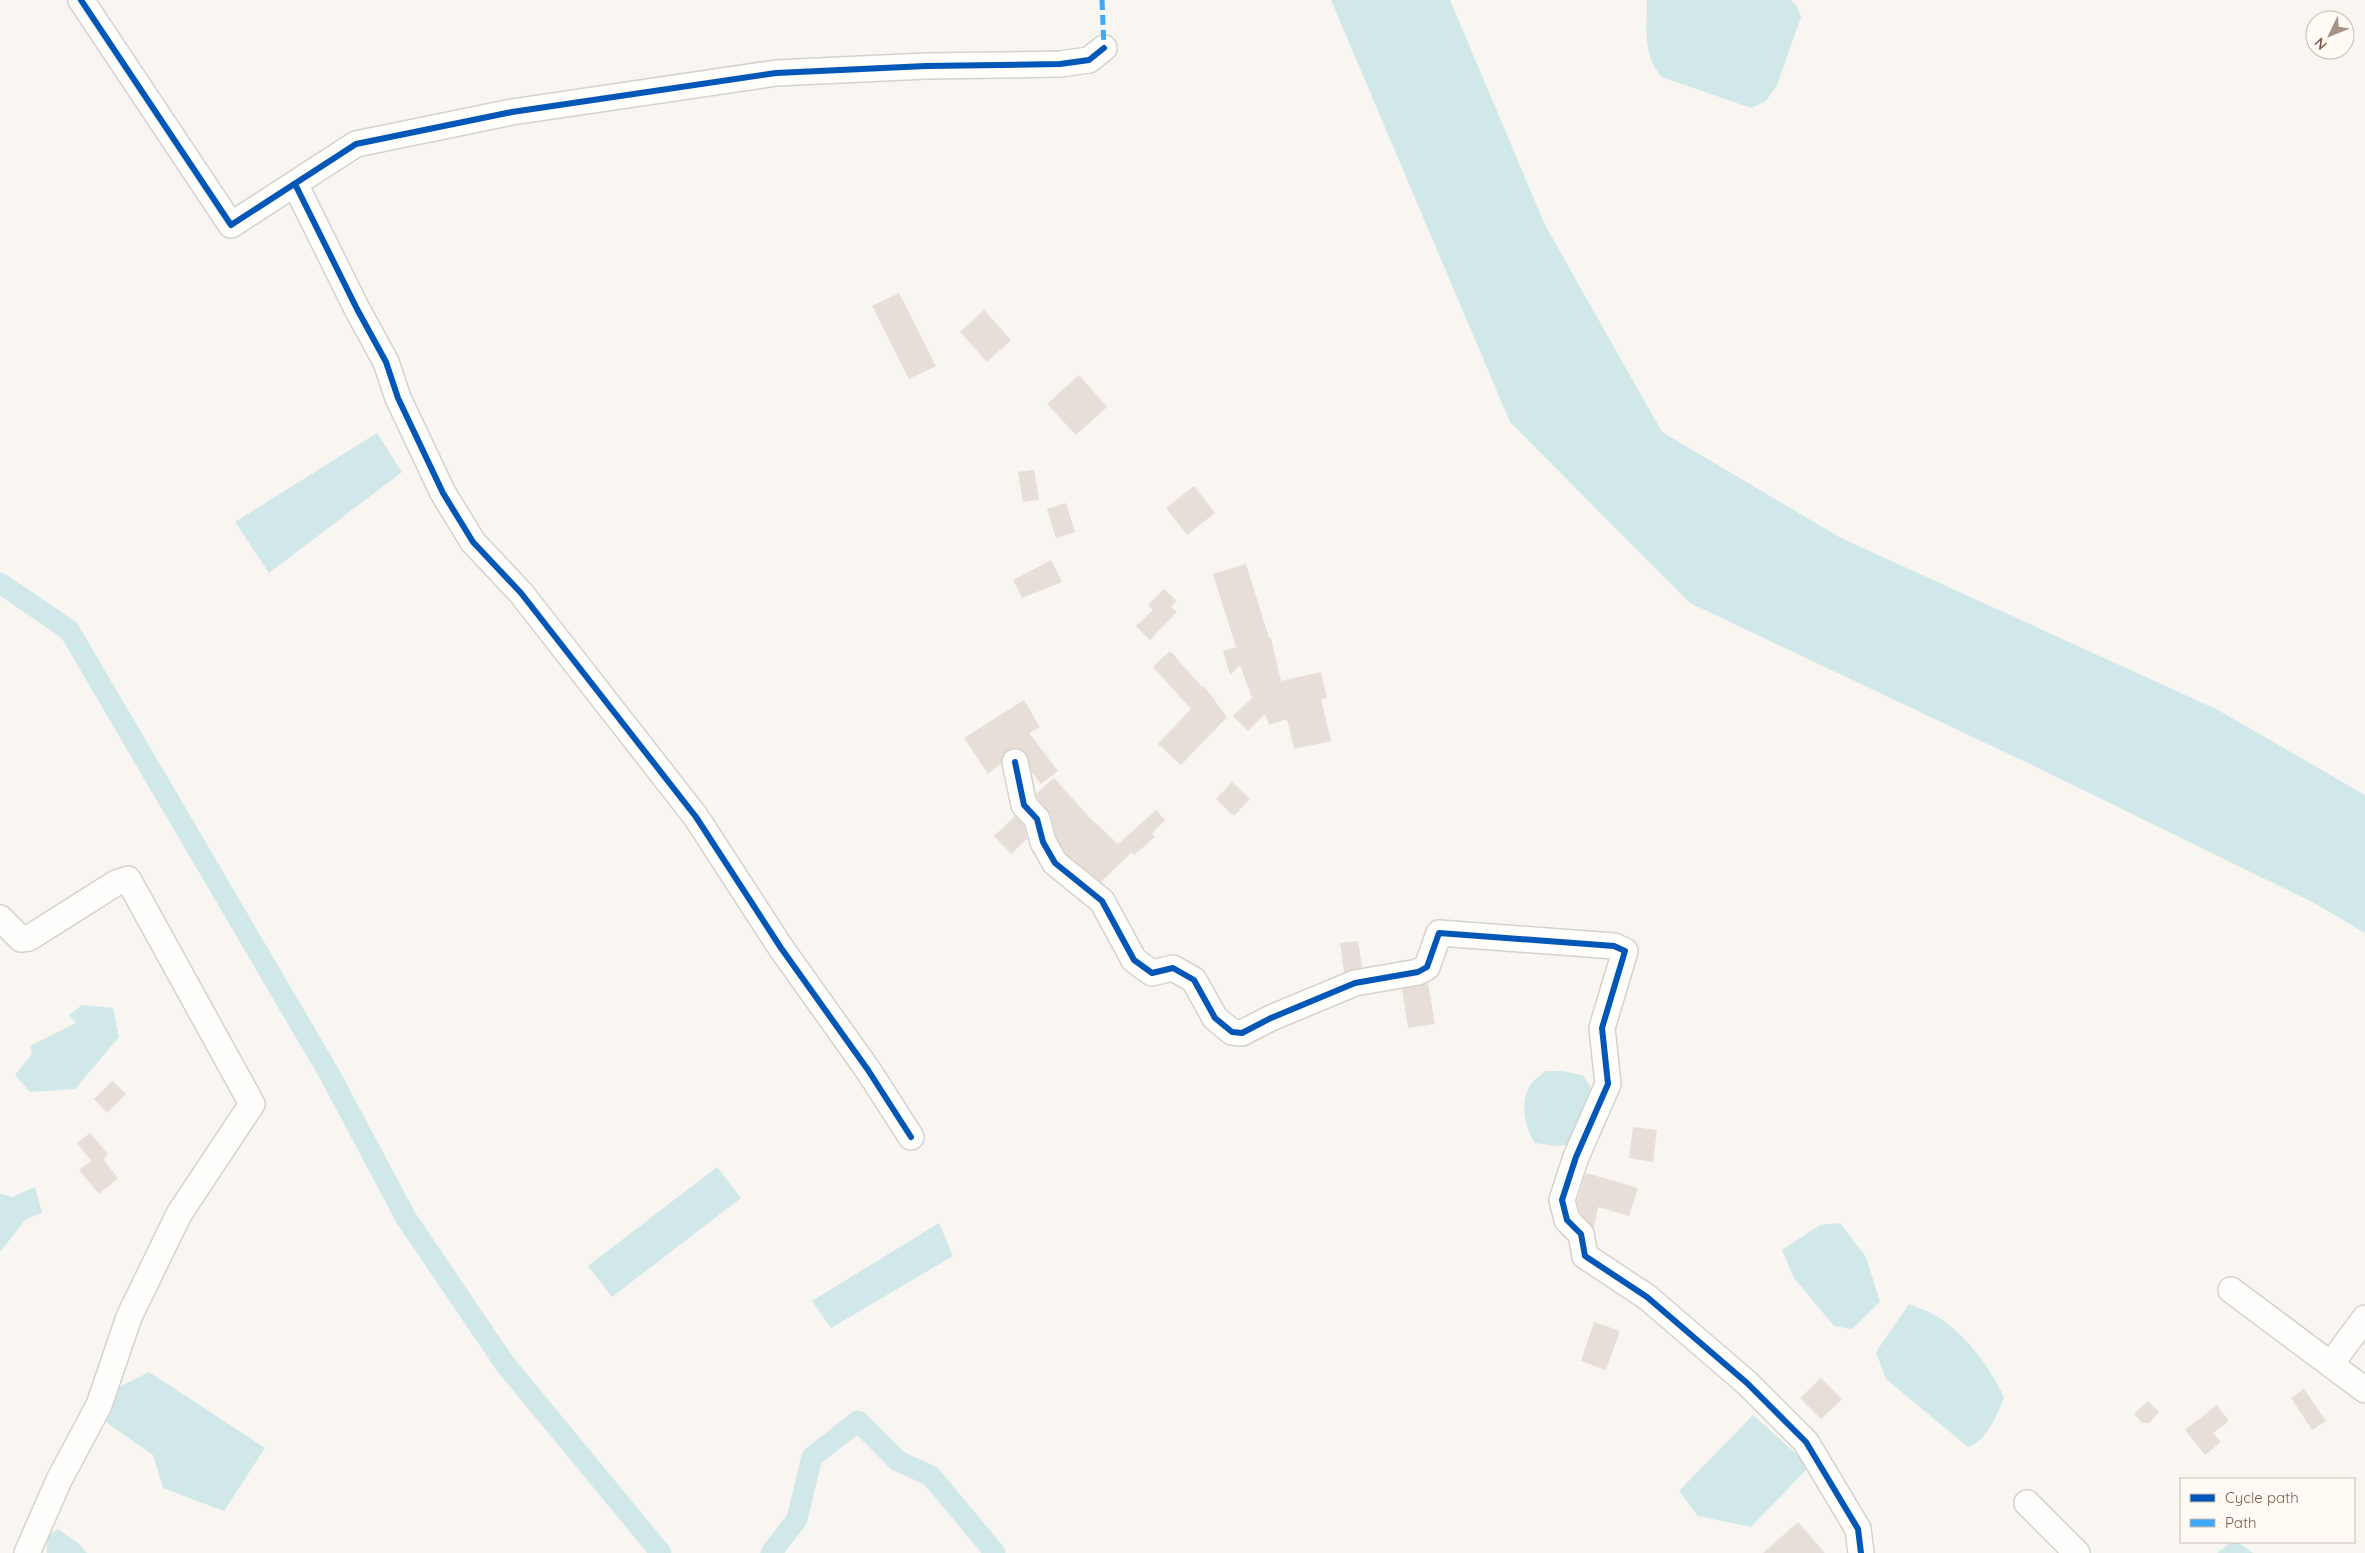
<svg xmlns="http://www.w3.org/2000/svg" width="2365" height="1553" viewBox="0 0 2365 1553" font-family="Quicksand,sans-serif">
<rect width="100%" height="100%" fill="#f9f5f0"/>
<path fill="#d0e8ea" d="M 1331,0 L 1450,0 L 1545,225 L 1662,432 L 1841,538 L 2218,710 L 2365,795 L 2365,933 L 2316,904 L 2034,766 L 1690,603 L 1510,422 Z
M 1647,0 L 1791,0 L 1797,6 L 1801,17 L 1777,85 L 1766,101 L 1751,108 L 1662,77 C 1642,56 1647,26 1647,0 Z
M 377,433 L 402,472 L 269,573 L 235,522 Z
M 82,1005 L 113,1008 L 119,1037 L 75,1089 L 30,1092 L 15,1075 L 32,1054 L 30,1046 L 76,1023 L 69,1015 Z
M 1546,1071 L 1564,1071 L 1584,1076 L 1594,1093 L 1574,1144 L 1556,1146 L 1535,1143 C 1525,1128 1520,1105 1529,1087 C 1532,1081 1541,1075 1546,1071 Z
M 717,1167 L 741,1198 L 612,1297 L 588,1266 Z
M 35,1187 L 42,1213 L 26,1219 L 0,1252 L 0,1194 L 12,1197 Z
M 939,1223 L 953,1256 L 831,1328 L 812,1301 Z
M 1840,1223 L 1866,1257 L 1880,1302 L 1852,1329 L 1834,1326 L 1794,1278 L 1782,1250 L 1820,1225 Z
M 1909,1304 C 1918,1308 1929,1311 1938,1317 C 1966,1335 1990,1367 2004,1397 C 1998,1414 1986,1442 1968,1447 L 1886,1379 L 1876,1352 Z
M 149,1372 L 265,1448 L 224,1511 L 163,1488 L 153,1455 L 106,1422 L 117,1388 Z
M 1753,1415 L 1810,1466 L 1751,1527 L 1698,1516 L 1679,1491 Z
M 58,1529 L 78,1543 L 87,1553 L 47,1553 L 47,1537 Z
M 2232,1542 L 2237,1542 L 2253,1553 L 2217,1553 Z"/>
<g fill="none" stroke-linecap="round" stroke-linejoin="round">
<path stroke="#d0e8ea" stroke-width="21" d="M 0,583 L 69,630 L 330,1075 L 406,1218 L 505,1364 L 661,1553
M 771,1553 L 797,1519 L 812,1457 L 858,1421 L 898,1461 L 931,1476 L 995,1553"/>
</g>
<path fill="#e6ded7" d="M 899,293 L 936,366 L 909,379 L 872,306 Z
M 984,310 L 1011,340 L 987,362 L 960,332 Z
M 1079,375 L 1107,407 L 1076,435 L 1047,404 Z
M 1034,470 L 1039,500 L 1023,502 L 1018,472 Z
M 1194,486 L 1215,513 L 1187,535 L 1166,508 Z
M 1066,503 L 1075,532 L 1056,538 L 1047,509 Z
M 1051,560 L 1062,582 L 1022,598 L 1013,580 Z
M 1246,564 L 1269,638 L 1271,638 L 1281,681 L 1321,672 L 1327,698 L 1321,699 L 1331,741 L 1294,749 L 1287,719 L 1269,725 L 1265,714 L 1248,731 L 1233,716 L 1252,698 L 1240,665 L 1230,675 L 1223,651 L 1236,647 L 1213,574 Z
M 1164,589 L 1177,601 L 1171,607 L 1177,612 L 1150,640 L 1136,626 L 1153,610 L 1148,605 Z
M 1170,651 L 1203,688 L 1204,686 L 1227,717 L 1181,765 L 1158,744 L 1191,709 L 1153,667 Z
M 1024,700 L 1040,727 L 1029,733 L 1058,771 L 1041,784 L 1032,773 L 1026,753 L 1020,749 L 1013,748 L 1006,751 L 1001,763 L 988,774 L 964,738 Z
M 1054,778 L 1090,818 L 1118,844 L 1156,810 L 1165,820 L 1152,833 L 1155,837 L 1134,855 L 1132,852 L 1101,882 L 1066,854 L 1056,837 L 1051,815 L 1037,798 L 1036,794 Z
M 1232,782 L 1250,799 L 1234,816 L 1216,799 Z
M 1015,816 L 1024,826 L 1027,839 L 1011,854 L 994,836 Z
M 1358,941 L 1362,967 L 1344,972 L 1340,943 Z
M 1428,983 L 1435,1024 L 1408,1028 L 1402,989 Z
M 113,1081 L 126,1094 L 107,1113 L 94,1099 Z
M 1633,1127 L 1657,1130 L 1653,1162 L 1629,1158 Z
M 90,1133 L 108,1154 L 103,1159 L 118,1178 L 99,1194 L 79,1170 L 91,1161 L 77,1143 Z
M 1586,1173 L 1638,1188 L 1629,1216 L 1598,1207 L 1594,1228 L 1580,1213 L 1577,1201 Z
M 1594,1322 L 1620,1331 L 1606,1370 L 1581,1361 Z
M 1821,1378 L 1842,1399 L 1821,1419 L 1800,1398 Z
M 2304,1389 L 2326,1421 L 2312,1430 L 2291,1398 Z
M 2148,1401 L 2159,1412 L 2149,1423 L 2142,1423 L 2134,1414 Z
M 2217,1405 L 2229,1421 L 2213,1433 L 2221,1442 L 2205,1455 L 2185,1430 Z
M 1798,1522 L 1825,1553 L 1763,1553 Z"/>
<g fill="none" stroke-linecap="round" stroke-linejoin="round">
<defs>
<path id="minor" d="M 81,0 L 231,225 L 356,144 L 512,112 L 776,73 L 926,66 L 1060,64 L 1089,60 L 1104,48
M 295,184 L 357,309 L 386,362 L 398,398 L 443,493 L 473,542 L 521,593 L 696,817 L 781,948 L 868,1070 L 911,1137
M 1015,762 L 1024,805 L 1037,819 L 1043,842 L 1055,863 L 1102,901 L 1134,960 L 1152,973 L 1173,968 L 1194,980 L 1215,1018 L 1232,1032 L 1242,1033 L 1271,1018 L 1355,983 L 1418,972 L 1427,967 L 1439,933 L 1614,946 L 1625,951 L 1602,1028 L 1608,1084 L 1576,1157 L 1562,1200 L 1567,1220 L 1581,1234 L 1585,1256 L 1647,1297 L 1747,1383 L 1806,1442 L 1858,1529 L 1861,1553
M 0,918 L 21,939 L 29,938 L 116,883 L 128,879 L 252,1104 L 179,1214 L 129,1317 L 99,1405 L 59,1480 L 27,1553
M 2231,1290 L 2365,1390
M 2331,1364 L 2365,1318
M 2027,1503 L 2077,1553"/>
</defs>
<use href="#minor" stroke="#d7d1cb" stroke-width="28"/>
<use href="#minor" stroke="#fefefd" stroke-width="25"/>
<path stroke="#3fa9f5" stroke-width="5" stroke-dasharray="10 5" stroke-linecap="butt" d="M 1102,0 L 1104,48"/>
<defs>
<path id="cycleway" d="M 81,0 L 231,225 L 356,144 L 512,112 L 776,73 L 926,66 L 1060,64 L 1089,60 L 1104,48
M 295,184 L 357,309 L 386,362 L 398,398 L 443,493 L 473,542 L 521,593 L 696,817 L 781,948 L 868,1070 L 911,1137
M 1015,762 L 1024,805 L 1037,819 L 1043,842 L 1055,863 L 1102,901 L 1134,960 L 1152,973 L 1173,968 L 1194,980 L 1215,1018 L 1232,1032 L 1242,1033 L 1271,1018 L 1355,983 L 1418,972 L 1427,967 L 1439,933 L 1614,946 L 1625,951 L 1602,1028 L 1608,1084 L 1576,1157 L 1562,1200 L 1567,1220 L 1581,1234 L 1585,1256 L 1647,1297 L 1747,1383 L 1806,1442 L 1858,1529 L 1861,1553"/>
</defs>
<use href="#cycleway" stroke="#fffaf3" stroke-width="9"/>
<use href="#cycleway" stroke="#0057b8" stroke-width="6"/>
</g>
<rect x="2180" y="1478" width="175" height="65" fill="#fffaf3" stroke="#cabbb1"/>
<rect x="2190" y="1494" width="25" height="8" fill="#0057b8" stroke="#cabbb1"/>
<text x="2225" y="1503" font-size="15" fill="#7a5c4d">Cycle path</text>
<rect x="2190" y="1519" width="25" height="8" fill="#3fa9f5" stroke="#cabbb1"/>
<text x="2225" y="1528" font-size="15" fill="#7a5c4d">Path</text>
<g transform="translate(2330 35) rotate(227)"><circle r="24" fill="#fffaf3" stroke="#cabbb1"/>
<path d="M0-4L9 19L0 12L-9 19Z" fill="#a69286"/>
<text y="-8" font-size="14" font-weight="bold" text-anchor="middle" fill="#7a5c4d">N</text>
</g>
</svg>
